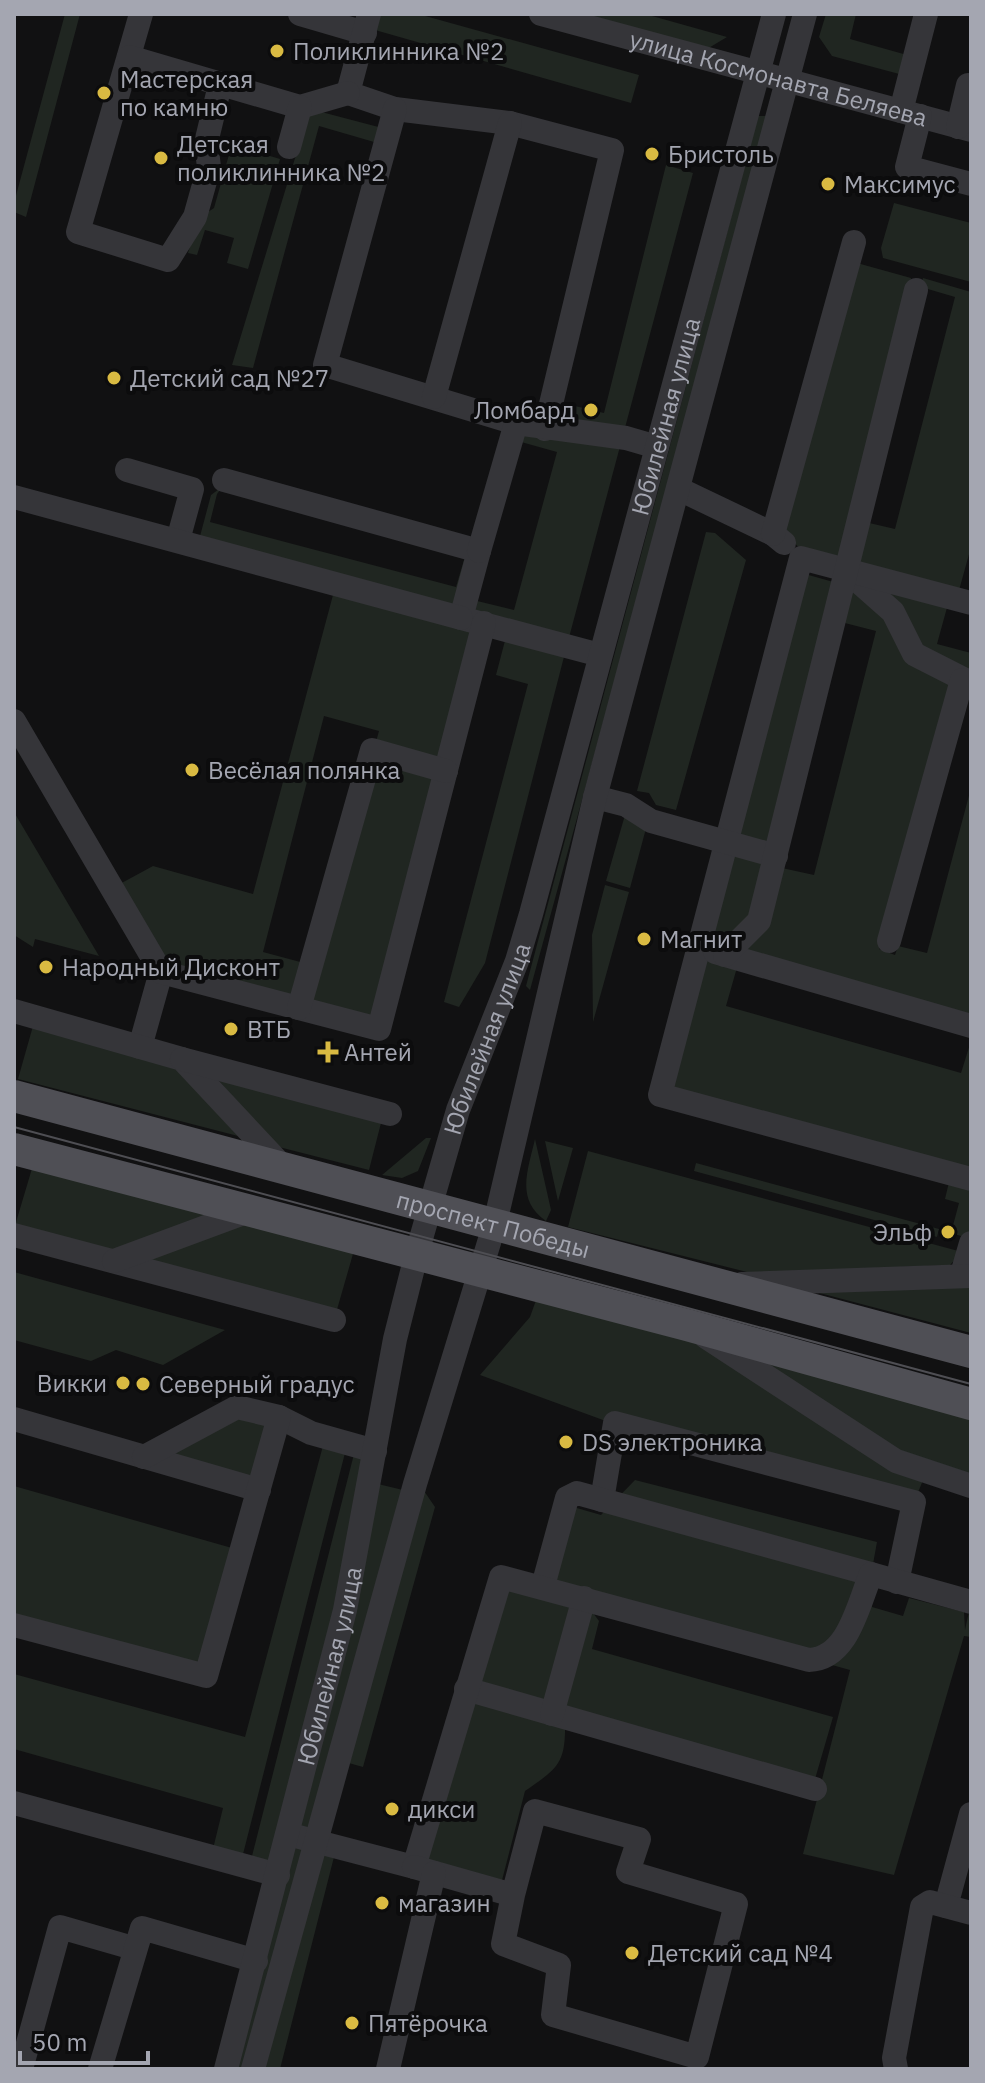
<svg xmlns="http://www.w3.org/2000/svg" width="985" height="2083" viewBox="0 0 985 2083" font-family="'IBM Plex Sans',sans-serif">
<rect width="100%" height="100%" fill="#111112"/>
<path fill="#202621" d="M 65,14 L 80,14 L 26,217 L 14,212 L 14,203 Z
M 371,14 L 418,14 L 639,75 L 631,103 L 368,28 Z
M 575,14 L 645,14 L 727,37 L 707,49 Z
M 826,14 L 856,14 L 850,39 L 907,55 L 903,75 L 832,56 L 819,37 Z
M 310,109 L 386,129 L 381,144 L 319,126 L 253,368 L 232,365 Z
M 758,116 L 769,116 L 530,990 L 526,986 Z
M 243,148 L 280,159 L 248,269 L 227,263 L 234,238 L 205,230 L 197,255 L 188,253 L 199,218 L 214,208 L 230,151 Z
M 666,165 L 693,173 L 567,645 L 464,617 L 469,599 L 514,610 L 557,452 L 514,440 L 518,425 L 546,431 L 554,401 L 604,413 Z
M 894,203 L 971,223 L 971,282 L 883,258 L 881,248 Z
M 857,263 L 911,278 L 839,561 L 804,552 L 780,530 Z
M 923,278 L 971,292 L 971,547 L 958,594 L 951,593 L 937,644 L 971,653 L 971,677 L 917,651 L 851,566 L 865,522 L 895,529 L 955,297 L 921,287 Z
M 223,486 L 217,494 L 210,522 L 456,587 L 466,553 L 458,610 L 199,540 L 211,495 Z
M 706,532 L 715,533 L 746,560 L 676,810 L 656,805 L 649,793 L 637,791 Z
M 805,574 L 837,583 L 782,868 L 814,875 L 876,631 L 837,621 L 847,579 L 951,681 L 879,949 L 895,955 L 898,946 L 927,953 L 971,788 L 971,1018 L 703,944 Z
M 333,595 L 479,626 L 376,1024 L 302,1005 L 379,731 L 324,716 L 263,952 L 304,963 L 294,1001 L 165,967 L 118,885 L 153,866 L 253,894 Z
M 507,633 L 566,649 L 485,963 L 459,1007 L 444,1002 L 528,684 L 496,675 Z
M 627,808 L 648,821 L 630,888 L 606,881 Z
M 14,812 L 99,956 L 35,939 L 33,947 L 14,935 Z
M 605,885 L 629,892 L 593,1022 L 592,935 Z
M 700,954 L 738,964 L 726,1006 L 961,1073 L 971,1041 L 971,1175 L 665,1091 Z
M 33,1026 L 173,1065 L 238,1136 L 18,1079 Z
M 213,1074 L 382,1119 L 369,1170 L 275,1146 Z
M 426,1138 L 431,1138 L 418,1171 L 402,1178 L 382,1175 Z
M 535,1139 L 551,1210 L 546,1221 C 515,1200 528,1170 535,1139 Z
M 545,1141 L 573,1148 L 558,1201 Z
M 588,1151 L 962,1252 L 950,1265 L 751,1273 L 568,1227 Z
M 36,1155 L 357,1240 L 334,1320 L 14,1229 Z
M 696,1163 L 939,1229 L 937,1237 L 694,1171 Z
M 950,1178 L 971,1184 L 971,1239 L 951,1233 L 959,1203 L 945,1199 Z
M 14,1272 L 225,1330 L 163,1365 L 116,1350 L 91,1361 L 14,1340 Z
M 971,1286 L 971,1333 L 812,1291 Z
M 540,1289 L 971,1404 L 971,1486 L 926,1473 L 914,1502 L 603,1420 L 480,1375 L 530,1317 Z
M 246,1415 L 273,1423 L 257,1483 L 164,1458 Z
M 324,1442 L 346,1449 L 241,1862 L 212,1853 L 223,1808 L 14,1749 L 14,1674 L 245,1737 Z
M 354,1454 L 367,1457 L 366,1473 L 273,1871 L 250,1864 Z
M 635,1480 L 877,1542 L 869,1586 L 872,1607 L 903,1616 L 909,1598 L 964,1612 L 965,1630 L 971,1602 L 971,1637 L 964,1636 L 894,1875 L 803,1854 L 850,1670 L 587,1597 L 585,1602 L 599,1621 L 592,1649 L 833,1717 L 813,1786 L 565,1721 C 566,1764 558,1768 525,1791 L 500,1888 L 421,1866 L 504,1581 L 541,1589 L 563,1504 L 601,1515 Z
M 378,1484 L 403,1490 L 309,1830 L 299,1828 Z
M 14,1486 L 239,1550 L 203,1672 L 14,1621 Z
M 422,1488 L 435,1507 L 363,1767 L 345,1762 Z
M 295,1845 L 304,1847 L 244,2069 L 234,2069 Z
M 322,1850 L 335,1853 L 280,2069 L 263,2067 Z"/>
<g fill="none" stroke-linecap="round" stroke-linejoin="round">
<g stroke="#353539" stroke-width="24">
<path d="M 141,14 L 78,232 L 168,260 L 195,217 L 209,167 L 206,143 L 220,85"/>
<path d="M 300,14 L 365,33"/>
<path d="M 369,14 L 348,93 L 395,109 L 510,123 L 612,150 L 545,429"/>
<path id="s1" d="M 541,14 L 971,130"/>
<path d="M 129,57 L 300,107 L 348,93"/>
<path d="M 395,109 L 325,365 L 516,423"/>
<path d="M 901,111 L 926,14"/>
<path d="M 920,116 L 907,167 L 971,184"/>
<path d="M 958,127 L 968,85"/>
<path d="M 289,147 L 300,107"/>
<path d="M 434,397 L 510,123"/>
<path d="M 127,470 L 192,489 L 178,540"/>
<path d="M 224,480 L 479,551 L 461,618 L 600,655"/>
<path d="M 679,489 L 773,534 L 784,543"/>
<path d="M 14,497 L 461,618"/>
<path d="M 773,534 L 854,242"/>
<path d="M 479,551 L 516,423 L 626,438 L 657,447"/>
<path d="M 850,574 L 893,612 L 914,654 L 971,683"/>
<path d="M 971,603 L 801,558 L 660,1095 L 971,1179"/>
<path d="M 14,721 L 161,972 L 140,1047"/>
<path d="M 595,797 L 626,805 L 651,821 L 776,856"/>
<path d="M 889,941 L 962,680"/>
<path d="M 715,952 L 971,1026"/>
<path d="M 725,955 L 759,921 L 916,290"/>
<path d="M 161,972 L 379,1029 L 484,623"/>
<path d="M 299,1008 L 372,750 L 446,771"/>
<path d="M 14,1011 L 182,1059 L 283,1167"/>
<path d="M 182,1059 L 390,1114"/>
<path d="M 14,1235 L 334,1320"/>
<path d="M 114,1261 L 249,1211"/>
<path d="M 962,1274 L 971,1243"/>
<path d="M 742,1284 L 971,1276"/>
<path d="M 706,1337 L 896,1461 L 971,1486"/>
<path d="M 279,1417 L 311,1433 L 375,1451"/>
<path d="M 14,1419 L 259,1490"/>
<path d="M 602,1500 L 615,1423 L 914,1502 L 897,1582"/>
<path d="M 543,1586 L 567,1498 L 577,1493 L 871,1574"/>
<path d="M 14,1625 L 206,1676 L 279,1417 L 237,1407 L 144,1457"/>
<path d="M 466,1689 L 815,1789"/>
<path d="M 552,1714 L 584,1598"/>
<path d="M 14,1803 L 278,1875"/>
<path d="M 299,1837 L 414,1867 L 501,1577 L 809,1660 C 848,1659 858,1605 871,1574 L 971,1602"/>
<path d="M 414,1867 L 513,1895 L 535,1811 L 639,1839 L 628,1872 L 736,1904 L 697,2057 L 553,2015 L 559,1965 L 503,1944 L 513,1895"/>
<path d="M 946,1906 L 971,1814"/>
<path d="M 21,2069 L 60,1927 L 133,1948"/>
<path d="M 100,2069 L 142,1928 L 256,1961"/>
<path id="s2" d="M 226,2069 L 345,1610 L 395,1339 L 416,1256 L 458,1110 L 517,961 L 531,914 L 774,14"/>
<path d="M 253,2069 L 415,1484 L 495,1223 L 595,797 L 805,14"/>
<path d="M 388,2069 L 434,1873"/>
<path d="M 896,2069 L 894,2058 L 922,1907 L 930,1902 L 971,1913"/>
</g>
<g stroke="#4f4f55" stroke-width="32">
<path id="s3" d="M 14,1096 L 971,1352"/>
<path d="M 14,1149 L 687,1325 L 971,1404"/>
</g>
<path stroke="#4e4e53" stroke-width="2" d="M 14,1127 L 971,1384"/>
</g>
<g fill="#d9ba42" stroke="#0c0c0d" stroke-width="3">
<circle cx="277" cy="51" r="8"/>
<circle cx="104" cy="93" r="8"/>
<circle cx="652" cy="154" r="8"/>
<circle cx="161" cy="158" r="8"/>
<circle cx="828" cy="184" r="8"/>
<circle cx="114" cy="378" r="8"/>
<circle cx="591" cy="410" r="8"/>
<circle cx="192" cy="770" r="8"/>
<circle cx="644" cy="939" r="8"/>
<circle cx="46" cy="967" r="8"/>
<circle cx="231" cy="1029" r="8"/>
<path d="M324 1040h8v8h8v8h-8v8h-8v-8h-8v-8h8z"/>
<circle cx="948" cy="1232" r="8"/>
<circle cx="123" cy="1383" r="8"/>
<circle cx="143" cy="1384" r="8"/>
<circle cx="566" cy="1442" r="8"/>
<circle cx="392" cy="1809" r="8"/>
<circle cx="382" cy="1903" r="8"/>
<circle cx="632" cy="1953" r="8"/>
<circle cx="352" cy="2023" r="8"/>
</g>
<g text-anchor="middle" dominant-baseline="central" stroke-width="8" stroke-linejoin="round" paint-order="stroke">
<g font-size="24" fill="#a4a6b1" stroke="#0c0c0d" text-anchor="start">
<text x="293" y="51">Поликлинника №2</text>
<text x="120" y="79">Мастерская<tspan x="120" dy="28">по камню</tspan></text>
<text x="177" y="144">Детская<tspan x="177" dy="28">поликлинника №2</tspan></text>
<text x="668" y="154">Бристоль</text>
<text x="844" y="184">Максимус</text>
<text x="130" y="378">Детский сад №27</text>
<text x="575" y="410" text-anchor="end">Ломбард</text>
<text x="208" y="770">Весёлая полянка</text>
<text x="660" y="939">Магнит</text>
<text x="62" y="967">Народный Дисконт</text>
<text x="247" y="1029">ВТБ</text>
<text x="344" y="1052">Антей</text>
<text x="932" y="1232" text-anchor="end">Эльф</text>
<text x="107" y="1383" text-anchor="end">Викки</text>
<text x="159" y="1384">Северный градус</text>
<text x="582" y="1442">DS электроника</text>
<text x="408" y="1809">дикси</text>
<text x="398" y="1903">магазин</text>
<text x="648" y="1953">Детский сад №4</text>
<text x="368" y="2023">Пятёрочка</text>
</g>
<g font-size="24" fill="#a4a6b1" stroke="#0c0c0d">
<text stroke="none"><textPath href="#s1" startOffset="246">улица Космонавта Беляева</textPath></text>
<text stroke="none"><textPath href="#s2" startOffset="1712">Юбилейная улица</textPath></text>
<text stroke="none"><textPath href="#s2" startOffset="1064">Юбилейная улица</textPath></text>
<text stroke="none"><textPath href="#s3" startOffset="496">проспект Победы</textPath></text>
<text stroke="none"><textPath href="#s2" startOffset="416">Юбилейная улица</textPath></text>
</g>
</g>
<rect width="985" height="2083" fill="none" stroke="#a4a6b1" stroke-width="32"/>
<path d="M20 2051v12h128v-12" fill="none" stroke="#a4a6b1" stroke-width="4"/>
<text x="32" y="2051" font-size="24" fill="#a4a6b1" stroke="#0c0c0d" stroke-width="6" paint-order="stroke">50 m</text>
</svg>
